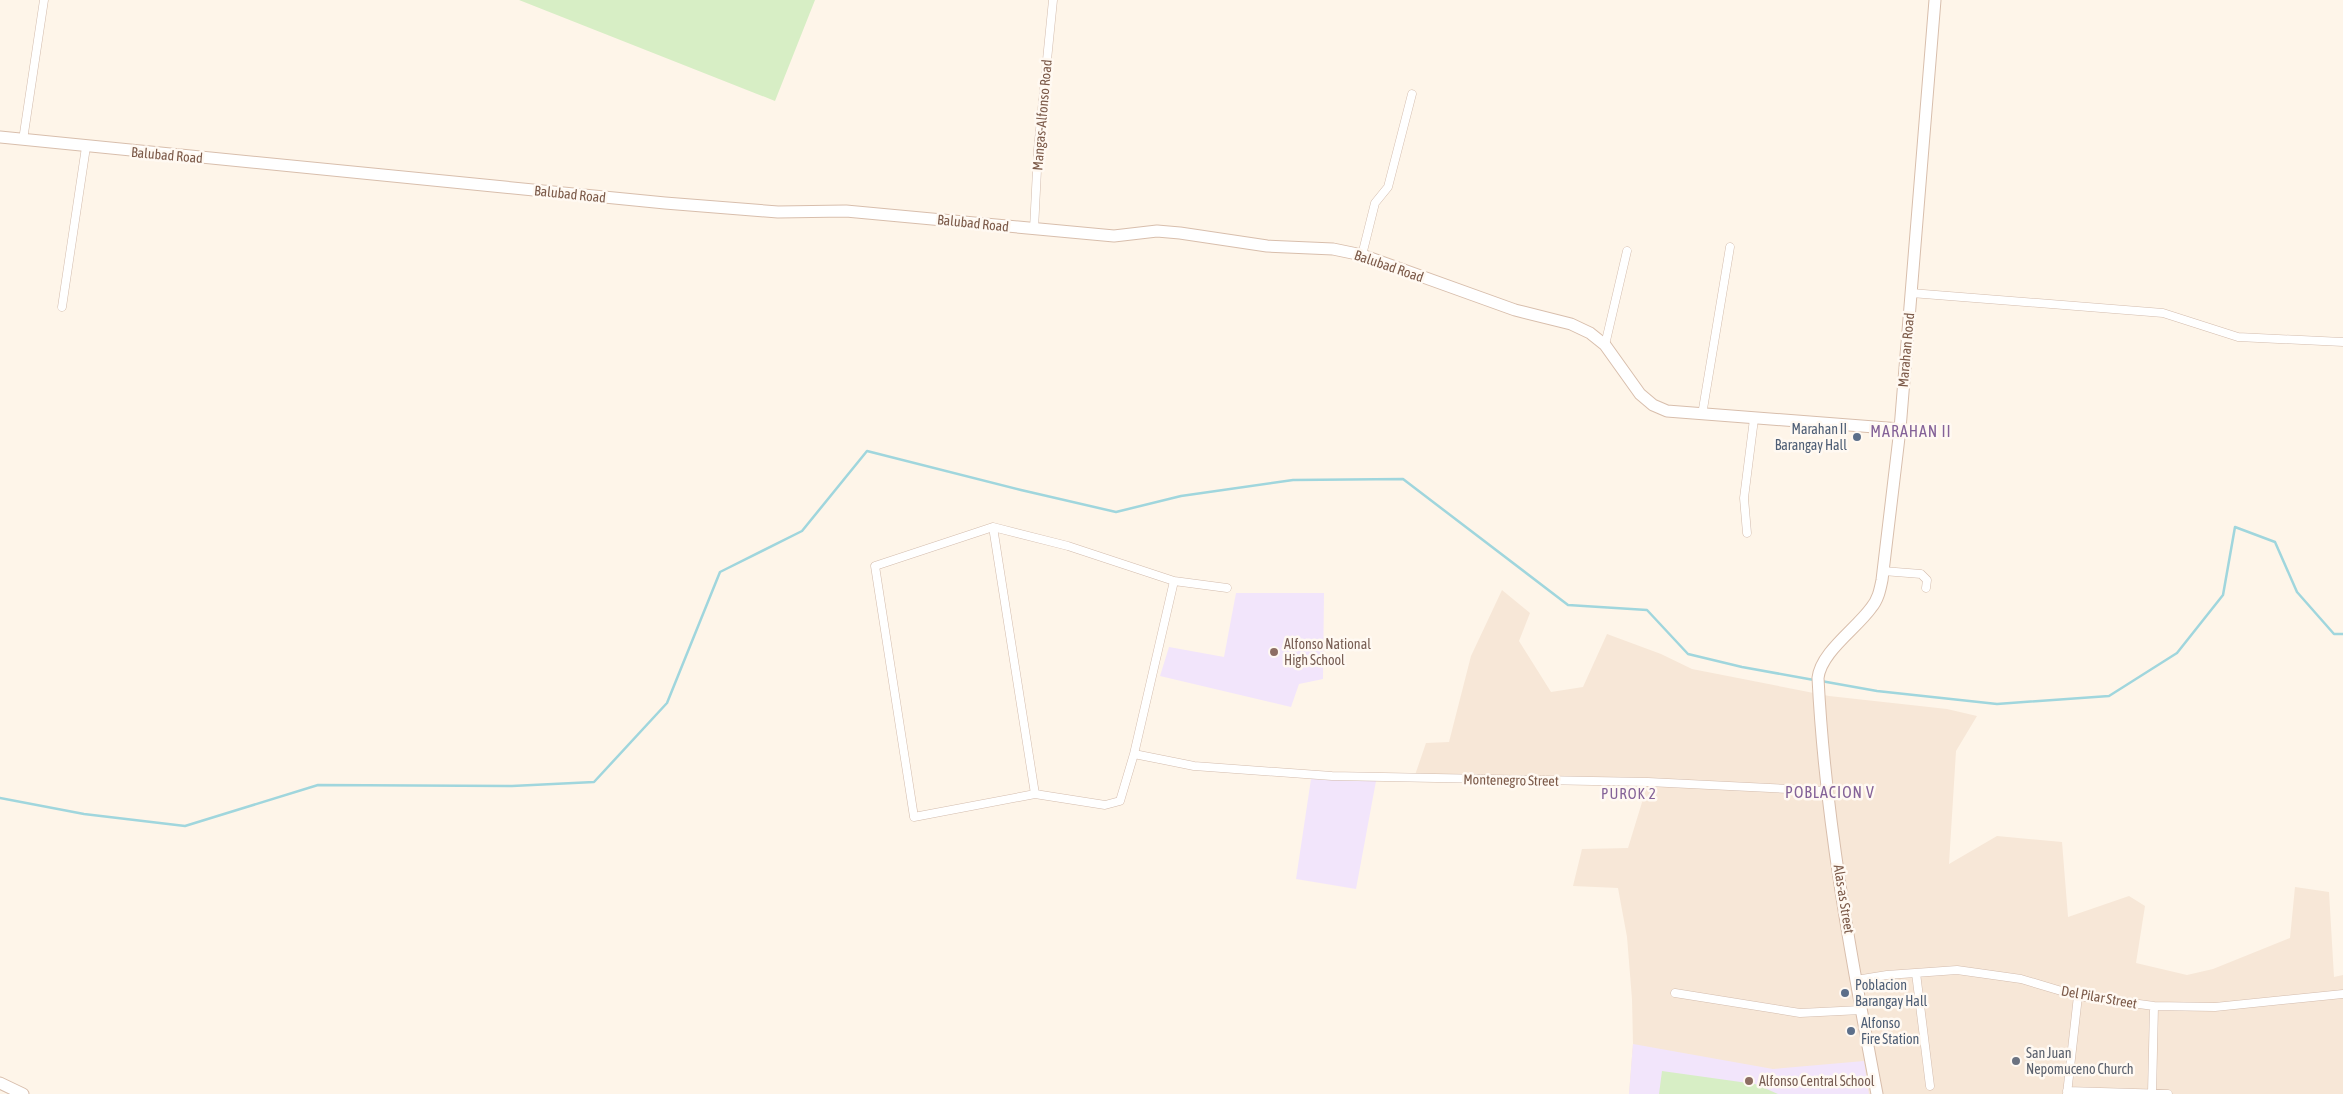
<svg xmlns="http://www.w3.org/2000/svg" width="2343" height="1094" viewBox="0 0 2343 1094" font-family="'Asap Condensed',sans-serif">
<rect width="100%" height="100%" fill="#fef5e9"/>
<path fill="#f7e7d7" d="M 1502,590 L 1530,613 L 1519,641 L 1551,692 L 1583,687 L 1607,634 L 1661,654 L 1692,669 L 1829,696 L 1947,709 L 1977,716 L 1956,751 L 1949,864 L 1997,836 L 2062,842 L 2068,917 L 2129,896 L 2145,906 L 2136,963 L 2187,975 L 2213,969 L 2290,938 L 2295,887 L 2329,892 L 2334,977 L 2343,975 L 2343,1094 L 1629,1094 L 1633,1044 L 1632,999 L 1627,937 L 1618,888 L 1573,886 L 1582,849 L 1628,848 L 1647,786 L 1414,778 L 1426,743 L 1449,742 L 1471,656 Z"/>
<path fill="#f2e5fb" d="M 1236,593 L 1324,593 L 1323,679 L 1299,684 L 1291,707 L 1160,676 L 1169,647 L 1224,657 Z
M 1311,779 L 1376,781 L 1356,889 L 1296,879 Z
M 1633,1044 L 1773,1069 L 1864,1061 L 1869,1094 L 1629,1094 Z"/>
<path fill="#d7eec5" d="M 519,0 L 815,0 L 775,101 Z
M 1662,1071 L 1755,1084 L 1778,1094 L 1659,1094 Z"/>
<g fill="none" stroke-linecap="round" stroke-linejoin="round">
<path stroke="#a0d6dd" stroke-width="2.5" d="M 1821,681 L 1877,691 L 1997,704 L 2109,696 L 2177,653 L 2223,595 L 2235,527 L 2275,542 L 2297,592 L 2334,634 L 2343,634
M 0,798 L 84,814 L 185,826 L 318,785 L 512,786 L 594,782 L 667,703 L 720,572 L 802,531 L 867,451 L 1021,490 L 1116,512 L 1181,496 L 1293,480 L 1403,479 L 1568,605 L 1647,610 L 1688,654 L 1742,667 L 1814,680"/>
<defs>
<path id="street" d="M 23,140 L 44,0
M 1034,229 L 1038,150 L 1053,0
M 1362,255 L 1375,203 L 1388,187 L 1412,94
M 1911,293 L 2163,313 L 2238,337 L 2343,342
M 62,307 L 86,147
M 1605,345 L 1627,251
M 1702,415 L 1730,247
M 993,527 L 1035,794
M 1747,533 L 1744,498 L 1754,419
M 1883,571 L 1921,574 L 1927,580 L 1926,588
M 1174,581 L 1134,754 L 1120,801 L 1105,805 L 1035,794 L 914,817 L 875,566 L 993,527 L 1068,546 L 1174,581 L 1227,588
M 1134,754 L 1194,766 L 1332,776 L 1648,782 L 1828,791
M 1916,973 L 1930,1086
M 1856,980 L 1887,975 L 1957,970 L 2021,979 L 2078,996 L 2154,1006 L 2215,1007 L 2343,994
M 1675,993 L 1800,1013 L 1861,1010
M 2067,1091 L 2168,1094
M 2067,1094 L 2078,996
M 2152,1094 L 2154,1006"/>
<path id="secondary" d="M 0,137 L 665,203 L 778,212 L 846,211 L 1114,236 L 1157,231 L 1180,233 L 1267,246 L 1333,249 L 1362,255 L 1515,310 L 1571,324 L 1590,333 L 1605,345 L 1640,394 L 1653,405 L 1667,411 L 1900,429
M 0,1083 L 23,1094
M 1877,1094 C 1851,957 1825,818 1818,678 C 1821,652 1856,629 1871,608 C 1878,600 1880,590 1882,580 L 1900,429 L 1935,0"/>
</defs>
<use href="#street" stroke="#d3bcad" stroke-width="9"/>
<use href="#secondary" stroke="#d8beac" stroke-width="13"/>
<use href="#street" stroke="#fff" stroke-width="8"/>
<use href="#secondary" stroke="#fff" stroke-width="11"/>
</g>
<g fill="#5c6f8a" stroke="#fff9f2" stroke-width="2">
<circle cx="1857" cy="437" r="5"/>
<circle cx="1845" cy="993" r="5"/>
<circle cx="1851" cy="1031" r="5"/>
</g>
<g fill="#8d6e63" stroke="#fff9f2" stroke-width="2">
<circle cx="1274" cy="652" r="5"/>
<circle cx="1749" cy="1081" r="5"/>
</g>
<circle fill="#6b7280" stroke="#fff9f2" stroke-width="2" cx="2016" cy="1061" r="5"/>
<g text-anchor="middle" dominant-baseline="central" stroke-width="5" stroke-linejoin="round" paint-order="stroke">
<g font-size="14" fill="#7c5a49" stroke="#fff9f2">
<text transform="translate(1042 115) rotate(-85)">Mangas-Alfonso Road</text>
<text transform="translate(167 155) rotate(5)">Balubad Road</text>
<text transform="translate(570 194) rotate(6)">Balubad Road</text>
<text transform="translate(973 223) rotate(6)">Balubad Road</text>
<text transform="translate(1389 266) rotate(19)">Balubad Road</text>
<text transform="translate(1906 350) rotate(-85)">Marahan Road</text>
<text transform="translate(1511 780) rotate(1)">Montenegro Street</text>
<text transform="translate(1844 899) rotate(81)">Alas-as Street</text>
<text transform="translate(2099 997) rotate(10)">Del Pilar Street</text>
</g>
<g font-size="14" fill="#4e5e75" stroke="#fff9f2" text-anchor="start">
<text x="1847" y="429" text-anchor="end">Marahan II<tspan x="1847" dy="16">Barangay Hall</tspan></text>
<text x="1855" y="985">Poblacion<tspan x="1855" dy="16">Barangay Hall</tspan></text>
<text x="1861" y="1023">Alfonso<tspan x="1861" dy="16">Fire Station</tspan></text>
</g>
<g font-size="14" fill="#785e54" stroke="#fff9f2" text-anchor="start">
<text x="1284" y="644">Alfonso National<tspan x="1284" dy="16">High School</tspan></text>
<text x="1759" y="1081">Alfonso Central School</text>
</g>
<g font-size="14" fill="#5b616d" stroke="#fff9f2" text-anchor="start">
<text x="2026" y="1053">San Juan<tspan x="2026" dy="16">Nepomuceno Church</tspan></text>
</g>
<g font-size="15" letter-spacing="1" fill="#846298" stroke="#fff9f2">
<text x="1629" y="793">PUROK 2</text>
</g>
<g font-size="16" letter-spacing="1" fill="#846298" stroke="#fff9f2">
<text x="1911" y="431">MARAHAN II</text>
<text x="1830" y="792">POBLACION V</text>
</g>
</g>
</svg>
